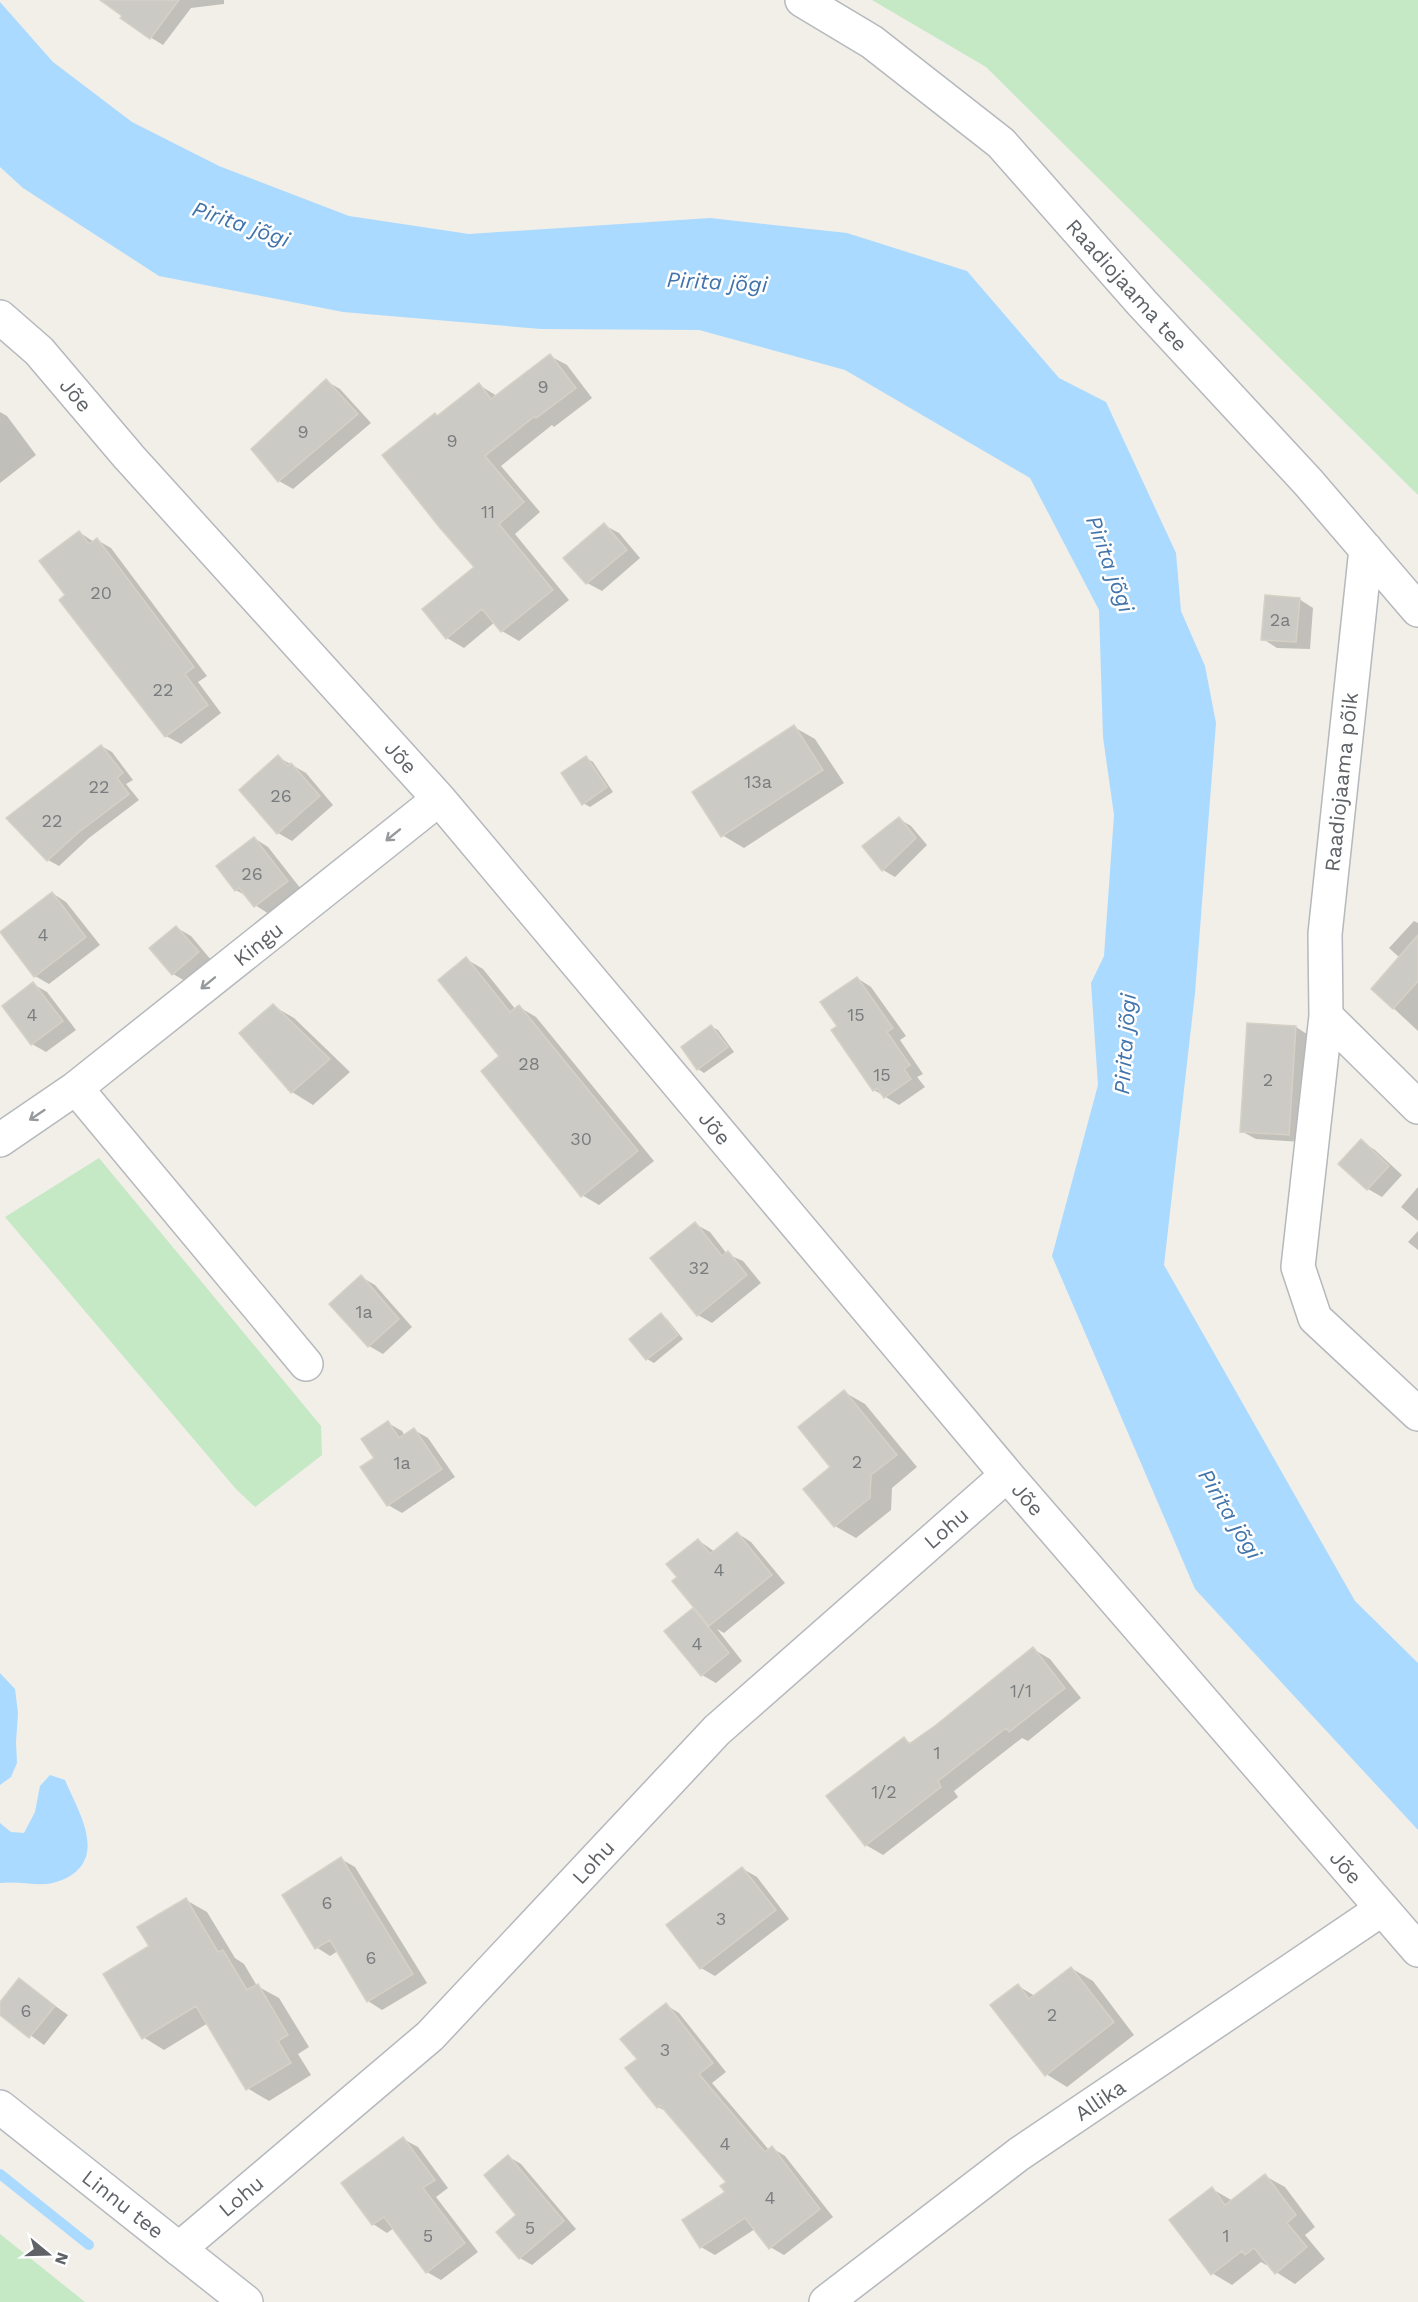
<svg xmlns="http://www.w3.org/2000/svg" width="1418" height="2302" viewBox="0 0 1418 2302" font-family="'Work Sans',sans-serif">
<rect width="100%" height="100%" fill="#f1efe8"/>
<path fill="#c5e8c5" d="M 872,0 L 1418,0 L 1418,495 L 986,67 Z
M 99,1158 L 321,1426 L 322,1455 L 255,1507 L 236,1489 L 5,1217 Z
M 0,2234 L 85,2302 L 0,2302 Z"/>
<path fill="#aadaff" d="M 0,2 L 53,62 L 132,122 L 219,166 L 349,216 L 469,234 L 710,218 L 847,233 L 967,271 L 1059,378 L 1106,402 L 1176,553 L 1181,611 L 1205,666 L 1216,723 L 1195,993 L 1164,1265 L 1355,1601 L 1418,1663 L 1418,1830 L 1195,1589 L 1052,1256 L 1098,1085 L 1091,983 L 1104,956 L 1114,815 L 1103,737 L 1099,610 L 1030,478 L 845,370 L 699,330 L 541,329 L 343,312 L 159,276 L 23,188 L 0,167 Z
M 0,1673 L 15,1689 L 18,1713 L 16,1742 L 17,1763 L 11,1777 L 0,1785 Z
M 50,1775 L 65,1780 C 76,1807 105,1851 73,1874 C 67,1879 55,1883 47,1884 C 31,1885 16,1881 0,1883 L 0,1823 L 11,1832 L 24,1833 L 35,1812 L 40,1786 Z"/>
<path fill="#0003" d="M 125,0 L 224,0 L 224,4 L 191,8 L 163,45 L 150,37 Z
M 550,356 L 567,365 L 592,398 L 554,427 L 552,425 L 501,466 L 540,512 L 515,534 L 569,600 L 519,641 L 502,631 L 495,622 L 464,648 L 447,638 L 476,567 L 435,415 L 439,417 L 479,385 L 497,396 Z
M 326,381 L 340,389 L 371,423 L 293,489 L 279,481 Z
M 0,412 L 7,416 L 36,455 L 0,483 Z
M 604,525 L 619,533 L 640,558 L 602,591 L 587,583 L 565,558 Z
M 79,532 L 94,542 L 97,540 L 111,548 L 207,676 L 198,682 L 221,713 L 181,744 L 166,736 L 61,600 L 68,595 Z
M 1299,599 L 1313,608 L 1310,649 L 1277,648 L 1263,639 Z
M 794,727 L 815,739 L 844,783 L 744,848 L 722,835 Z
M 101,746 L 112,752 L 133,780 L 126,784 L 139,800 L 89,838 L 59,866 L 48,860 L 8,818 Z
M 278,757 L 306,773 L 333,805 L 292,841 L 278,833 Z
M 586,758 L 593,762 L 613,792 L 590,807 L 583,803 Z
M 899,819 L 911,826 L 927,845 L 895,877 L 883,870 L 865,847 Z
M 254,838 L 268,847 L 301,889 L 269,914 L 255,905 L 248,897 L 236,890 Z
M 52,893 L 66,902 L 100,945 L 49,984 L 35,976 Z
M 1414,921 L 1418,923 L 1418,1031 L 1373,989 L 1400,958 L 1389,948 Z
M 177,928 L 191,936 L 212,961 L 187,982 L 173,974 Z
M 466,959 L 483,969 L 516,1010 L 519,1007 L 536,1017 L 654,1161 L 599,1205 L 582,1195 Z
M 857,978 L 871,987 L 906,1036 L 900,1040 L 923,1074 L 917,1077 L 925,1087 L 899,1105 L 874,1090 L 839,1026 Z
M 33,984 L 47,992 L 76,1030 L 46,1052 L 32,1044 Z
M 273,1006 L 294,1018 L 350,1072 L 313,1105 L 292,1092 Z
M 712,1027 L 718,1030 L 734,1052 L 704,1073 L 698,1069 Z
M 1296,1027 L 1310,1036 L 1303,1142 L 1256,1139 L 1241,1131 Z
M 1361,1141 L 1375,1150 L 1402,1175 L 1382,1197 L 1368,1189 L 1340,1164 Z
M 1418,1187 L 1418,1221 L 1401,1207 Z
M 695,1224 L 710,1232 L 727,1254 L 743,1261 L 761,1283 L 712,1323 L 698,1315 Z
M 1418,1231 L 1418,1250 L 1408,1242 Z
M 361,1277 L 375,1285 L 412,1327 L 383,1354 L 369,1346 Z
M 661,1315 L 667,1319 L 683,1339 L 654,1363 L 647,1359 Z
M 844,1392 L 865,1404 L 917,1467 L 892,1488 L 891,1510 L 856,1538 L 835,1526 L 832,1467 Z
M 388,1423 L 402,1431 L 405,1436 L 414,1430 L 428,1438 L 455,1477 L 402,1513 L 388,1505 L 376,1458 Z
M 737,1533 L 751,1542 L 785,1583 L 724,1633 L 717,1629 L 742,1661 L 716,1683 L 702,1675 L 693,1610 L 700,1613 L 680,1577 L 698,1540 L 715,1552 Z
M 1033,1649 L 1050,1659 L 1081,1698 L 1028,1741 L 1022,1738 L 954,1791 L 958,1797 L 883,1855 L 866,1845 L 904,1739 L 912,1744 Z
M 341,1859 L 355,1867 L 427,1983 L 382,2010 L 368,2001 L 338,1951 L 330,1956 L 316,1947 Z
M 743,1869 L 757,1877 L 789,1919 L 715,1976 L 701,1968 Z
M 186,1900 L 207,1912 L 235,1958 L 244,1964 L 257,1986 L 279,1998 L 309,2047 L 298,2054 L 311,2075 L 269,2101 L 247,2088 L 208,2023 L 164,2050 L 143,2037 L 151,1947 Z
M 1071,1968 L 1093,1981 L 1134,2035 L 1067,2087 L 1046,2074 L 1018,1986 L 1035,1996 Z
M 19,1980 L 68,2015 L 44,2045 L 0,2013 L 0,2005 Z
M 666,2005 L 679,2013 L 726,2072 L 712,2083 L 769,2150 L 772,2148 L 785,2156 L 833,2217 L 784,2255 L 770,2247 L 755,2229 L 715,2255 L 701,2247 L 727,2192 L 728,2182 L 669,2113 L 658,2107 L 639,2060 Z
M 403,2139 L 418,2147 L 448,2188 L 436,2197 L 478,2252 L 441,2280 L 427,2272 L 394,2228 L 387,2233 L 373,2224 L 343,2183 Z
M 509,2157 L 521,2164 L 576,2229 L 532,2265 L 520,2258 L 518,2215 Z
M 1265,2176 L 1285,2187 L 1315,2227 L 1305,2235 L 1325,2259 L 1295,2284 L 1276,2272 L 1268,2263 L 1266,2265 L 1261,2262 L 1232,2285 L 1212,2273 L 1212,2189 L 1233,2201 Z"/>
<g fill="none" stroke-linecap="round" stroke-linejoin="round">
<path stroke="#aadaff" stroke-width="10" d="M 0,2174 L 89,2245"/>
</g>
<path fill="#cccac5" stroke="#d6d1c6" stroke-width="1.5" d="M 100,0 L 179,0 L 150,39 L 120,18 L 122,16 Z
M 550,354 L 576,388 L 536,418 L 535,416 L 485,456 L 524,502 L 499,524 L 553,590 L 501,632 L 482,609 L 446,639 L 422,609 L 474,567 L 440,528 L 382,455 L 435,413 L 437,416 L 479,383 L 491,399 Z
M 326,379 L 358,414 L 278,482 L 251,449 Z
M 604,523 L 627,550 L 586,584 L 563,558 Z
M 79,531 L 89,544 L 97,538 L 194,667 L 185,674 L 208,705 L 165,737 L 59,600 L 65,595 L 39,561 Z
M 1265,595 L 1300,598 L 1296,642 L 1261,640 Z
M 794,725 L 823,770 L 721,837 L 692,792 Z
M 101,745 L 123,773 L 117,778 L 129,794 L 79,832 L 47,861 L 6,818 Z
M 278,755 L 288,766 L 291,763 L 320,796 L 277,834 L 239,790 Z
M 586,756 L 607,787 L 582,805 L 561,773 Z
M 899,817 L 916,838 L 882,871 L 862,846 Z
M 254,837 L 288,881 L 254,907 L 239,888 L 235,891 L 216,866 Z
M 52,892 L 86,937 L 34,977 L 0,932 Z
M 176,926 L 199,952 L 172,975 L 149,948 Z
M 1418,935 L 1418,981 L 1393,1009 L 1371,989 Z
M 466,957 L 510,1012 L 519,1005 L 638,1151 L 581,1197 L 481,1071 L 499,1056 L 438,980 Z
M 857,977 L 893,1028 L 887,1032 L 910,1065 L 904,1069 L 911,1079 L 884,1098 L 877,1088 L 873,1091 L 831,1030 L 837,1026 L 820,1002 Z
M 33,982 L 63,1021 L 31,1045 L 2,1006 Z
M 273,1004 L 330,1059 L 291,1093 L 239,1033 Z
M 1247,1023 L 1296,1026 L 1289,1135 L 1240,1132 Z
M 711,1025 L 728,1047 L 697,1070 L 681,1047 Z
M 1361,1139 L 1389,1166 L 1367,1190 L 1338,1164 Z
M 695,1222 L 722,1256 L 728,1251 L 747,1275 L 697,1316 L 650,1258 Z
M 361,1275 L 399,1319 L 368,1347 L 329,1304 Z
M 661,1313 L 678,1335 L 646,1360 L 629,1339 Z
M 844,1390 L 897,1455 L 871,1475 L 870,1498 L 834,1527 L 803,1489 L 830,1467 L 798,1427 Z
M 388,1421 L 399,1438 L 414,1428 L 442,1469 L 387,1506 L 360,1467 L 374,1458 L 361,1439 Z
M 737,1532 L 772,1575 L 709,1626 L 672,1581 L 677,1577 L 666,1564 L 698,1539 L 710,1554 Z
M 693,1608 L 729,1653 L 701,1676 L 664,1631 Z
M 1033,1647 L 1065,1688 L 1009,1732 L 1006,1728 L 938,1781 L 941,1787 L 865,1846 L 826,1796 L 904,1737 L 909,1744 L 936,1725 Z
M 341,1857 L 413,1974 L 367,2002 L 330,1940 L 315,1949 L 282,1895 Z
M 742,1867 L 776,1910 L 700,1969 L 666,1925 Z
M 186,1898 L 218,1952 L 223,1950 L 247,1990 L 258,1984 L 288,2035 L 278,2041 L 291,2063 L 246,2090 L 196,2006 L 142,2039 L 103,1974 L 149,1946 L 137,1927 Z
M 1071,1967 L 1114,2022 L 1045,2076 L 990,2005 L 1018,1984 L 1029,1999 Z
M 19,1978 L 55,2006 L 29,2038 L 0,2015 L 0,2002 Z
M 666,2003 L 713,2063 L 699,2074 L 765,2152 L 772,2146 L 820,2209 L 769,2249 L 745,2218 L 700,2248 L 682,2220 L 725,2192 L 720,2186 L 726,2182 L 660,2105 L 657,2108 L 625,2068 L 637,2059 L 620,2039 Z
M 403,2137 L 435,2180 L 423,2188 L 465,2243 L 426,2273 L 384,2217 L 372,2225 L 341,2183 Z
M 508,2155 L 564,2221 L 519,2259 L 496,2232 L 516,2215 L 484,2175 Z
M 1265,2174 L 1296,2215 L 1287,2223 L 1307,2247 L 1275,2274 L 1254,2248 L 1245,2255 L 1242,2251 L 1211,2275 L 1169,2220 L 1212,2187 L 1225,2205 Z"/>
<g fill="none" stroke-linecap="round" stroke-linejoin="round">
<defs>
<path id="street" d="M 802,0 L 872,42 L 1001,143 L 1142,303 L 1308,482 L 1418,610
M 0,317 L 39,351 L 129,457 L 439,799 L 1007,1475 L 1418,1950
M 1366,549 L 1325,934 L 1326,1016 L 1418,1107
M 1326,1016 L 1298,1267 L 1315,1318 L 1418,1414
M 76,1088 L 306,1364
M 0,1140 L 76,1088 L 439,799
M 179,2249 L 430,2036 L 717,1730 L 1007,1475
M 826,2302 L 1019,2154 L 1382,1909"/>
<path id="secondary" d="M 0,2107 L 246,2302"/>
</defs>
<use href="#street" stroke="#b5b8bc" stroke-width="36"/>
<use href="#secondary" stroke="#b6babf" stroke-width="36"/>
<use href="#street" stroke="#fff" stroke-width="33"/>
<use href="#secondary" stroke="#fff" stroke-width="33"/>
</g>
<defs><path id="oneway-shaft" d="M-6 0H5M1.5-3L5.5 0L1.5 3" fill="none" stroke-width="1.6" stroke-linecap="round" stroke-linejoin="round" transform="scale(1.5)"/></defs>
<g stroke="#979a9d">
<use href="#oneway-shaft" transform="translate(393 835) rotate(141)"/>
<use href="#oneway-shaft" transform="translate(208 983) rotate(141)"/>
<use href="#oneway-shaft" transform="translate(37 1115) rotate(146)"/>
</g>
<g text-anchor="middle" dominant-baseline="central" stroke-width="5" stroke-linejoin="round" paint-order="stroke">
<g font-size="18" fill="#7a7d7f">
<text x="543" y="386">9</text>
<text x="303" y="431">9</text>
<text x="452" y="440">9</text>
<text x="488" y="511">11</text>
<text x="101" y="592">20</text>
<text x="1280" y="619">2a</text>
<text x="163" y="689">22</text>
<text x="758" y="781">13a</text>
<text x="99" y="786">22</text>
<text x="281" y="795">26</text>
<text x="52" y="820">22</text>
<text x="252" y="873">26</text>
<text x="43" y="934">4</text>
<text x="32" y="1014">4</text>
<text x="856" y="1014">15</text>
<text x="529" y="1063">28</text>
<text x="882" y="1074">15</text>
<text x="1268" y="1079">2</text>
<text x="581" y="1138">30</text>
<text x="699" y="1267">32</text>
<text x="364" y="1311">1a</text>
<text x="857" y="1461">2</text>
<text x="402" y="1462">1a</text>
<text x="719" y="1569">4</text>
<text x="697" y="1643">4</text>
<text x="1021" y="1690">1/1</text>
<text x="937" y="1752">1</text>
<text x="884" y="1791">1/2</text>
<text x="327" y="1902">6</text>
<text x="721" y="1918">3</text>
<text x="371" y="1957">6</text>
<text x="26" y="2010">6</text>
<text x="1052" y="2014">2</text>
<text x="665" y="2049">3</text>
<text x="725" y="2143">4</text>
<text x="770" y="2197">4</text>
<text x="530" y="2227">5</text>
<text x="428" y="2235">5</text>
<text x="1226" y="2235">1</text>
</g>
<g font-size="21" fill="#5f6368" stroke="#fff">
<text transform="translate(1127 285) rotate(48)">Raadiojaama tee</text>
<text transform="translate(76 395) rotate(50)">Jõe</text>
<text transform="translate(401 757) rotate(48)">Jõe</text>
<text transform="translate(1341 782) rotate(-84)">Raadiojaama põik</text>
<text transform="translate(258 944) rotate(-39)">Kingu</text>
<text transform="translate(715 1128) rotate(50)">Jõe</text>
<text transform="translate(1028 1499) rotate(49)">Jõe</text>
<text transform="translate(946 1528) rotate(-41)">Lohu</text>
<text transform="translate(593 1862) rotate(-47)">Lohu</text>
<text transform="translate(1346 1867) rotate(49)">Jõe</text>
<text transform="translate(1100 2100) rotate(-34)">Allika</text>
<text transform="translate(241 2196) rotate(-40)">Lohu</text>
<text transform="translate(123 2204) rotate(38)">Linnu tee</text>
</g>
<g font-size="22" font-style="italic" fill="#4174aa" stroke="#fff">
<text transform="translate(241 224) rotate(19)">Pirita jõgi</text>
<text transform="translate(717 282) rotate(3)">Pirita jõgi</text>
<text transform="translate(1110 564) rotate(70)">Pirita jõgi</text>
<text transform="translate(1125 1044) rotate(-86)">Pirita jõgi</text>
<text transform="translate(1230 1514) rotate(59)">Pirita jõgi</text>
</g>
</g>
<g transform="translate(48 2254) rotate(109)" stroke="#ffffff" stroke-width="4.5" paint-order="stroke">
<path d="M0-4.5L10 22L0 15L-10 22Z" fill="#5f6368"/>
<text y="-9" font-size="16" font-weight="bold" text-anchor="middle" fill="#5f6368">N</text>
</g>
</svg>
